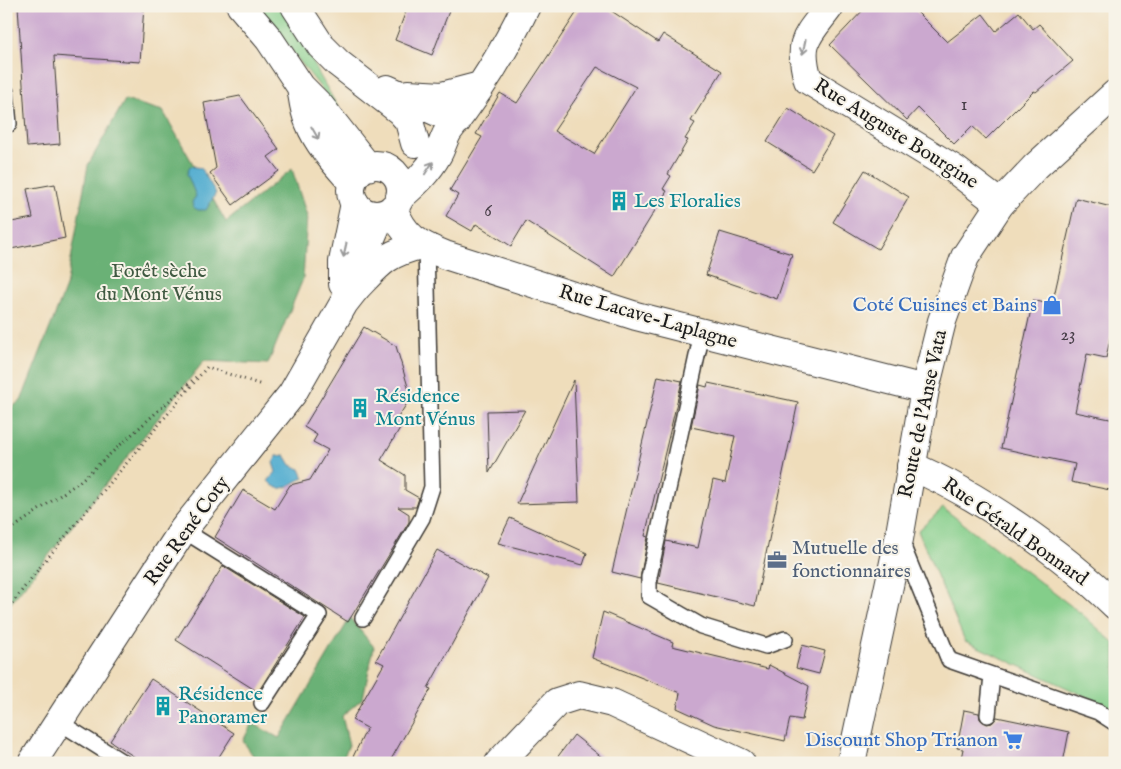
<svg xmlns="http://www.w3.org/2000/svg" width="1121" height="769" viewBox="0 0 1121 769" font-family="'IM FELL English',serif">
<rect width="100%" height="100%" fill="#f7f3e8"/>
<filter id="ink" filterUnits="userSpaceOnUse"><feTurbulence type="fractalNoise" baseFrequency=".02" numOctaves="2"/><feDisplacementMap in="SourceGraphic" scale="10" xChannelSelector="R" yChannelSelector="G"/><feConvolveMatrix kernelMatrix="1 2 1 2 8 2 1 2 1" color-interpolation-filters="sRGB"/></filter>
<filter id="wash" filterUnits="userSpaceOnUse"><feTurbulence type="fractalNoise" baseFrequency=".0096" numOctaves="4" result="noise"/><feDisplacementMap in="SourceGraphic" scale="20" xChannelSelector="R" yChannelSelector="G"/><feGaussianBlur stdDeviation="1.12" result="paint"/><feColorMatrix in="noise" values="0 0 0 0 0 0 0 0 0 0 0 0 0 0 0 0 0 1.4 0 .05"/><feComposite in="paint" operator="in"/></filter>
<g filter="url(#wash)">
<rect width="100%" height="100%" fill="#efddbb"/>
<path fill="#84ce8a" stroke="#507553" d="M 256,6 L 285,6 L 319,74 L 343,116 Z
M 943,508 L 1083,615 L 1115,644 L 1115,710 L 965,641 L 918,531 Z"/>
<path fill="#6bb176" stroke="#446649" d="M 125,100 L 163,111 L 226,222 L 292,169 L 307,216 L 303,279 L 268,364 L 204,361 L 6,609 L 6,411 L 21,401 L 66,287 L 88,165 Z
M 350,618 L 374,647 L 363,698 L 342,716 L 349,745 L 341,763 L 258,763 L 243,741 L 252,723 L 279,738 Z"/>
<path fill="#52add0" stroke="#376476" d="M 190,166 L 201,168 L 216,193 L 206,210 L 198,210 L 193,207 L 192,202 L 196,196 L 187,174 Z
M 285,455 L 291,465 L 300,469 L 304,478 C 288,484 282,496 268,481 L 276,472 L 273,463 L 277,456 Z"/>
<g id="blocks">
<path fill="#cba8cf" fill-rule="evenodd" d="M 18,6 L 144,6 L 140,62 L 54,56 L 60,144 L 27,147 Z
M 408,6 L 451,6 L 432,55 L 395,40 Z
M 581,6 L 604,6 L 658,42 L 663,34 L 722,71 L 691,121 L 695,123 L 685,139 L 688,140 L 668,174 L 671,176 L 663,189 L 667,191 L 614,277 L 526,221 L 511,246 L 476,224 L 472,231 L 446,216 L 458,195 L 450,190 L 482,137 L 476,134 L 500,93 L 517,103 ZM 597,67 L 636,87 L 594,154 L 554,131 Z
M 867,6 L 911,6 L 947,42 L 983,14 L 996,31 L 1019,12 L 1033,29 L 1039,24 L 1073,61 L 1036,92 L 1034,91 L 986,139 L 972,126 L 954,144 L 918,108 L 907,120 L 830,45 Z
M 240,96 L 279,149 L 268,157 L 279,171 L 233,205 L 210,173 L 216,168 L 204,103 Z
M 788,108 L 833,136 L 812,170 L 767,142 Z
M 865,170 L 909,197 L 878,249 L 833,222 Z
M 55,184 L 65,238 L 6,250 L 6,223 L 33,218 L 27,189 Z
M 1076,198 L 1115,208 L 1115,316 L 1106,358 L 1087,354 L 1075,412 L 1115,420 L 1115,491 L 1071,482 L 1075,464 L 1001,448 L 1033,300 L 1052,305 Z
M 720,232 L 792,254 L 777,299 L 706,275 Z
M 364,327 L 396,346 L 411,397 L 397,419 L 403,423 L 381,460 L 405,475 L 405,490 L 419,498 L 416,507 L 398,507 L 409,514 L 409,522 L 348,622 L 215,537 L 243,490 L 275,509 L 290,485 L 310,480 L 328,450 L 313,442 L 317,435 L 304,427 Z
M 658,376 L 682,381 L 645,536 L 648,537 L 640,579 L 612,572 Z
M 574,380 L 579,502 L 517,504 Z
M 708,383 L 798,402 L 755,606 L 658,583 L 666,541 L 698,548 L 713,480 L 725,483 L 735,436 L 691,427 L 700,385 L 707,387 Z
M 525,410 L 489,473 L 487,411 Z
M 510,518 L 587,553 L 583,565 L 498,543 Z
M 437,550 L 488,578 L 428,688 L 431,689 L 389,763 L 350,763 L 367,728 L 352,720 L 384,664 L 376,660 Z
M 223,566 L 305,617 L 258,692 L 176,640 Z
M 603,612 L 673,642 L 672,646 L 768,669 L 769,665 L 809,686 L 802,720 L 790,718 L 785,741 L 714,725 L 677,708 L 680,693 L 592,658 Z
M 802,645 L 825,651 L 819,674 L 796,668 Z
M 151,679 L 234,733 L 215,763 L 144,763 L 110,741 Z
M 964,710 L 979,713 L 980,719 L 987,724 L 992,723 L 997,717 L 1069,732 L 1063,763 L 960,763 L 963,749 L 957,748 Z
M 574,735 L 609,763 L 553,763 Z"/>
</g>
</g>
<g filter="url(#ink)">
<use href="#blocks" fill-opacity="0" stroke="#3c3934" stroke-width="1"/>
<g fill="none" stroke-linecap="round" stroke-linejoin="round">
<defs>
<path id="service" d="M 6,92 L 9,124
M 702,333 L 649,577 L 649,596 L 701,626 L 766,646 L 785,639
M 183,530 L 319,615 L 262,703
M 901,542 L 949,660 L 1098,712 L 1115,723
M 363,618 L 422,518 L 432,487 L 426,248
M 988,715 L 992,675
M 59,722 L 124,763"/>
<path id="minor" d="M 830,6 C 807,37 797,40 808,80 L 954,169 L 1000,204
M 343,284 L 343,262 L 355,203
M 911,466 C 978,494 1063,554 1115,605
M 32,763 L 183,530 L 292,394 L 344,303 L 355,289 L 365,252 L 381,215
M 499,763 L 557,702 L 579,695 L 612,703 L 741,763"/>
<path id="tertiary" d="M 241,6 L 269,39 L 301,87 L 320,106 L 368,167
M 295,6 L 321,46 L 338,63 L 400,111 L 409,121 L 415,143
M 301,87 C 303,98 304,111 309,122 C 318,145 336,164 352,182
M 387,89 L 457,121
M 408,94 L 442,96 L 480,86
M351 190a25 25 0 1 1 50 0a25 25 0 1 1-50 0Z
M 400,197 C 415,184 428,172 438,154 C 442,147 444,137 449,130 C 479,92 505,50 526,6
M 393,208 C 404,237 417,244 445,255 L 636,316 L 925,389
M 355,289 C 380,263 385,254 421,245"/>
<path id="primary" d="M 851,763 L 899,539 L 925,389 L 942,321 L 965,257 L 1000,204 L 1036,166 L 1115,94"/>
</defs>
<use href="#service" stroke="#3c3934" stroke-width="18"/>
<use href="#minor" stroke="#3c3934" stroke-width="30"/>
<use href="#tertiary" stroke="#3c3934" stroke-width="30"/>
<use href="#primary" stroke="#3c3934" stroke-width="30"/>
<path stroke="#3c3934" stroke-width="3" stroke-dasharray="1 4" stroke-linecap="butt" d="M 6,533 L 79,482 L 197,376
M 6,611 L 44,562 L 207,367 L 262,385"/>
<use href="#service" stroke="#fff" stroke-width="15"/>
<use href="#minor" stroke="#fff" stroke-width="28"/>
<use href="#tertiary" stroke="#fff" stroke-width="28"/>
<use href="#primary" stroke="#fff" stroke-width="28"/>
</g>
<defs><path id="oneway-shaft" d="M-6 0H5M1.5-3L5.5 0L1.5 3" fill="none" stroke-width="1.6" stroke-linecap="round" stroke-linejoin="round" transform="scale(1.25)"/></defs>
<g stroke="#999">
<use href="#oneway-shaft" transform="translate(804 47) rotate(102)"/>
<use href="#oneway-shaft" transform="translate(315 133) rotate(60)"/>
<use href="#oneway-shaft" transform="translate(429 168) rotate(-57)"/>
<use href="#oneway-shaft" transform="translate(345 250) rotate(102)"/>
</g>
</g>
<defs>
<symbol id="building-bare" viewBox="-9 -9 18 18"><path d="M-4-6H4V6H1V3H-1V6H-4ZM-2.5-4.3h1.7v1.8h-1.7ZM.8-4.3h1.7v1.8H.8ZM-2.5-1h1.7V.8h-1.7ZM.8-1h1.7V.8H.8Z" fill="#0f9aa8" stroke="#f7f3e8" stroke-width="2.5" paint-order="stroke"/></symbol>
<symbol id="shop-bare" viewBox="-9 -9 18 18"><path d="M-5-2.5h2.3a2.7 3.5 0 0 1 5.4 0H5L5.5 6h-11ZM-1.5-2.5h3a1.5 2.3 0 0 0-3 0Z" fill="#3f7fe0" stroke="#f7f3e8" stroke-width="2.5" paint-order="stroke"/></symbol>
<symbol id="office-bare" viewBox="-9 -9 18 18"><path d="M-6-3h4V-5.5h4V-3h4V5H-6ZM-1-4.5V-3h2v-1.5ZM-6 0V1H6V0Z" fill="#5c6f8a" stroke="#f7f3e8" stroke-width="2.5" paint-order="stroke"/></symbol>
<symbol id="supermarket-bare" viewBox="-9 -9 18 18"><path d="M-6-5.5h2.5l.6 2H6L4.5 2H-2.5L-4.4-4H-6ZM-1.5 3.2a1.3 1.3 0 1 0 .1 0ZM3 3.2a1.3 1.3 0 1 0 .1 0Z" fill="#3f7fe0" stroke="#f7f3e8" stroke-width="2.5" paint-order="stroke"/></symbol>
</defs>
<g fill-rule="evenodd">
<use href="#building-bare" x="605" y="187" width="28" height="28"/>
<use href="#shop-bare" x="1038" y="291" width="28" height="28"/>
<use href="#building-bare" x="346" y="394" width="28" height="28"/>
<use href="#office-bare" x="763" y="546" width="28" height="28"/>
<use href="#building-bare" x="149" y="692" width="28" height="28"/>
<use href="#supermarket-bare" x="999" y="726" width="28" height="28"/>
</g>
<g text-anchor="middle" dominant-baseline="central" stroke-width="4" stroke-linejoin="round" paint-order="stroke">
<g font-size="18" fill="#483f49">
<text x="964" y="105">1</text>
<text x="488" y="211">6</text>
<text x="1068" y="335">23</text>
</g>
<g font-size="20" fill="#1c1c1c" stroke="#f7f3e8">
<text transform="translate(896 134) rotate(32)">Rue Auguste Bourgine</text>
<text transform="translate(648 317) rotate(16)">Rue Lacave-Laplagne</text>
<text transform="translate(923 414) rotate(-78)">Route de l'Anse Vata</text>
<text transform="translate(187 531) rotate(-54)">Rue René Coty</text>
<text transform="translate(1015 532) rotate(35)">Rue Gérald Bonnard</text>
</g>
<g font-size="20" fill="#0d838f" stroke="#f7f3e8" text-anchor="start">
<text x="634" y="201">Les Floralies</text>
<text x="375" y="396">Résidence<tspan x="375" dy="23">Mont Vénus</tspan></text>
<text x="178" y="694">Résidence<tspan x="178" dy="23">Panoramer</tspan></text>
</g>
<g font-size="20" fill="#405a42" stroke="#f7f3e8">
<text x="159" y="271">Forêt sèche<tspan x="159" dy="23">du Mont Vénus</tspan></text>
</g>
<g font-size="20" fill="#366cbe" stroke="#f7f3e8" text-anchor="end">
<text x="1037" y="305">Coté Cuisines et Bains</text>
<text x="998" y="740">Discount Shop Trianon</text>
</g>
<g font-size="20" fill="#4e5e75" stroke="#f7f3e8" text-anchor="start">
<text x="792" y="548">Mutuelle des<tspan x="792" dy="23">fonctionnaires</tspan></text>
</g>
</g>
<rect width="1121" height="769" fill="none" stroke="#f7f3e8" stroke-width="25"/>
</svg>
